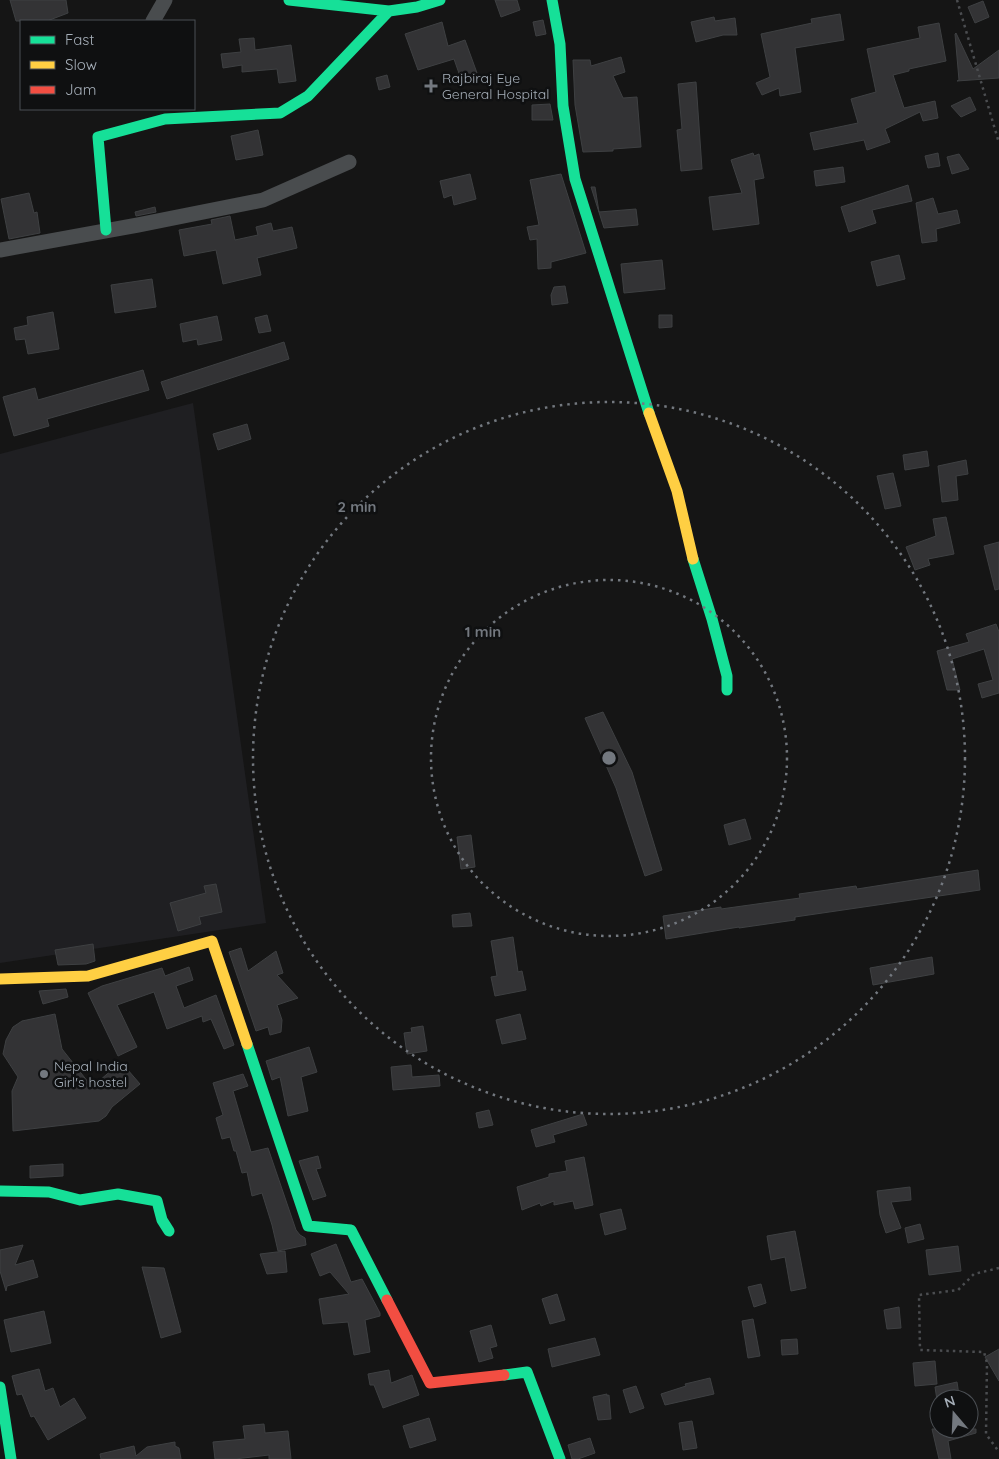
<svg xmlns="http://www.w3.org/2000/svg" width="999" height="1459" viewBox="0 0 999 1459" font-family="Quicksand,sans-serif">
<rect width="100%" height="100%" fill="#151515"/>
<path fill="#1f1f22" d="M 193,403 L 266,923 L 0,963 L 0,454 Z"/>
<path fill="#333335" stroke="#3e4042" d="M 10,0 L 66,0 L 68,13 L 47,21 L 16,21 Z
M 495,0 L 517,0 L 520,10 L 501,17 Z
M 983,1 L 989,17 L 975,23 L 968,7 Z
M 840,14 L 844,40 L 795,48 L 801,92 L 780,96 L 779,88 L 762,95 L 756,83 L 770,77 L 761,34 L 812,23 L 811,19 Z
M 714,17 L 715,21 L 735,18 L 737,35 L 723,35 L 696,42 L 691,22 Z
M 543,20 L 546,34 L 536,36 L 533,22 Z
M 442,22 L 448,46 L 465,40 L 477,73 L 461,79 L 454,59 L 418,70 L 405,34 Z
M 939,23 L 946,61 L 909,69 L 909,71 L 893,75 L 904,108 L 935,101 L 938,118 L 923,121 L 920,112 L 885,129 L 890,142 L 867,150 L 864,140 L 814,150 L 810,133 L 858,123 L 851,99 L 876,92 L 867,49 L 920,38 L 918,27 Z
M 956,33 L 973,69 L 999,50 L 999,78 L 957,81 L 959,80 L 955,34 Z
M 254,38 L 255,50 L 291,45 L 296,81 L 279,83 L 277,69 L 242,72 L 242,65 L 223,68 L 221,54 L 241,52 L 239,39 Z
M 621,57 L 625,72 L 613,76 L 623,98 L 637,97 L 641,147 L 613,149 L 613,151 L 583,152 L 575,105 L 573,60 L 590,60 L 591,66 Z
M 387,75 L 390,87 L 379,90 L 376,78 Z
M 696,82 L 702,169 L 681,171 L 677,130 L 682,129 L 678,84 Z
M 970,97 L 976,110 L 961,117 L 951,106 Z
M 550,104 L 553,120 L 532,120 L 532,105 Z
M 258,130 L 263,155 L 236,160 L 231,136 Z
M 753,153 L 754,156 L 759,154 L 764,178 L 754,180 L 759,224 L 713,230 L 709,197 L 742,193 L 731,160 Z
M 938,153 L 940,166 L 928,168 L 925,156 Z
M 959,154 L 969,169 L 952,174 L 947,157 Z
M 843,167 L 845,182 L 816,186 L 814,171 Z
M 470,174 L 476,199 L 454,205 L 452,195 L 444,198 L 440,181 Z
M 561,174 L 586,253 L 551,262 L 551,268 L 538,269 L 537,239 L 530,240 L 527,227 L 539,225 L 530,180 Z
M 908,185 L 912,201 L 872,210 L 876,223 L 849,232 L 841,207 Z
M 591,187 L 595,187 L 599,212 L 636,209 L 638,225 L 604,228 Z
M 29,193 L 34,213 L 37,212 L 40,233 L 9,239 L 1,199 Z
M 933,198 L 938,214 L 957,210 L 960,223 L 936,229 L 937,241 L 922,243 L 916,203 Z
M 155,207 L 156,212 L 136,216 L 135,212 Z
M 230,216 L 235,240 L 258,235 L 256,227 L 271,223 L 273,231 L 292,227 L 297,248 L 257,258 L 261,275 L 223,284 L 216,250 L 184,256 L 179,230 L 212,224 L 211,220 Z
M 899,255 L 905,279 L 877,286 L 871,262 Z
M 662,260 L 665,289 L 624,293 L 621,264 Z
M 152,279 L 156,307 L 115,313 L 111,285 Z
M 565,286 L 568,303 L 552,305 L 551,295 L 554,287 Z
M 53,312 L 59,349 L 28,354 L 25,339 L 16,340 L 14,328 L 28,325 L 27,317 Z
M 267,315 L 271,331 L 259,333 L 255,318 Z
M 659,315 L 672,315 L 672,327 L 659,328 Z
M 217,316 L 222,340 L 198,345 L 197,339 L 183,342 L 180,324 Z
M 284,342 L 289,359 L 167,399 L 161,382 Z
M 143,370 L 149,390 L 47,419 L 49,426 L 14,436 L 3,397 L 35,388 L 38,400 Z
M 247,424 L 251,439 L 218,450 L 213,434 Z
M 927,451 L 929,466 L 905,470 L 903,455 Z
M 966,460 L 968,474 L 956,476 L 958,500 L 942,502 L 938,466 Z
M 893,473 L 901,506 L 885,509 L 877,476 Z
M 946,517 L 954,554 L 928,559 L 930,565 L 915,570 L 906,547 L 936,536 L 933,519 Z
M 999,542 L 999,589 L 995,590 L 984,546 Z
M 996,624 L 999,632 L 999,693 L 982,698 L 978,684 L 993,680 L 984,649 L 952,659 L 960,690 L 947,690 L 937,651 L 969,642 L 966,634 Z
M 603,712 L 632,772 L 662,870 L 645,876 L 616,788 L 585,718 Z
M 745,819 L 751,839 L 729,845 L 724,825 Z
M 471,835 L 475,867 L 461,869 L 457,837 Z
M 978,870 L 980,890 L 795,917 L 795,920 L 739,928 L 739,927 L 666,939 L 663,916 L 721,907 L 721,909 L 800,898 L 799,894 L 856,886 L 857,889 Z
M 216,884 L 222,912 L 199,917 L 201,924 L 178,931 L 170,903 L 206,893 L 204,886 Z
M 470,913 L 472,926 L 453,927 L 452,915 Z
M 513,937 L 518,972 L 522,971 L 526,990 L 495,996 L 491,977 L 497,976 L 491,941 Z
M 93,944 L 95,961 L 86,964 L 58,965 L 55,950 Z
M 241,948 L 248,971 L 276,951 L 283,973 L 277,975 L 298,998 L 277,1005 L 282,1020 L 281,1032 L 270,1035 L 268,1027 L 256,1031 L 229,952 Z
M 932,957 L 934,974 L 873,985 L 870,968 Z
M 189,967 L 193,980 L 176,986 L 184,1008 L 216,995 L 234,1045 L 224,1049 L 211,1019 L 203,1022 L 202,1016 L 167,1029 L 154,992 L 117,1005 L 137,1047 L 118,1056 L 88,993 L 102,986 L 162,968 L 165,976 Z
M 66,989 L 68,997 L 43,1004 L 39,991 Z
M 55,1014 L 62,1049 L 92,1087 L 121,1062 L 140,1084 L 112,1107 L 106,1116 L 99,1121 L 13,1131 L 12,1091 L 18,1077 L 3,1054 L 6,1040 L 13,1027 L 22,1021 Z
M 520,1014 L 526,1039 L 502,1044 L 496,1020 Z
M 423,1026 L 427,1051 L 407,1054 L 404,1033 L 412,1032 L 411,1028 Z
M 309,1047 L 317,1072 L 301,1077 L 308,1111 L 288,1116 L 280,1077 L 272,1080 L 266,1061 Z
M 411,1065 L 412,1077 L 439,1075 L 440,1086 L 393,1090 L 391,1067 Z
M 243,1074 L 248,1086 L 233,1091 L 251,1152 L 268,1148 L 296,1230 L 300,1235 L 305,1238 L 306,1245 L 278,1251 L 272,1225 L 262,1193 L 252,1196 L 247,1172 L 242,1173 L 236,1151 L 234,1151 L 230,1137 L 222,1139 L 216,1118 L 223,1115 L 213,1083 Z
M 489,1110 L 493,1125 L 479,1128 L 476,1113 Z
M 583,1114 L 587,1125 L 553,1135 L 555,1142 L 536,1147 L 531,1130 Z
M 318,1156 L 321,1168 L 316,1169 L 326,1196 L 313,1200 L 299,1161 Z
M 584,1157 L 593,1205 L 575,1209 L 573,1201 L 554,1205 L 554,1201 L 541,1206 L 540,1203 L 522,1210 L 517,1187 L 549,1177 L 549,1174 L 567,1171 L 565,1161 Z
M 63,1164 L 63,1176 L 30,1178 L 30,1166 Z
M 910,1187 L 911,1200 L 891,1202 L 901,1228 L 886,1233 L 880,1215 L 877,1191 Z
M 621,1209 L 626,1229 L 605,1235 L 600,1214 Z
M 920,1224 L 924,1239 L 908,1243 L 905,1228 Z
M 795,1231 L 806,1288 L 791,1291 L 785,1257 L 771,1260 L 767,1236 Z
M 336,1244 L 351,1282 L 362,1279 L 380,1313 L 380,1316 L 365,1320 L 370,1352 L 354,1355 L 348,1322 L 323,1324 L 319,1299 L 349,1294 L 330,1272 L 320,1276 L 311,1254 Z
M 23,1245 L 15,1265 L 33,1260 L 38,1277 L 7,1286 L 6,1291 L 0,1271 L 0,1250 Z
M 958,1246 L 961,1271 L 929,1275 L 926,1250 Z
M 285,1251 L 287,1272 L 267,1274 L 260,1254 Z
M 142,1267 L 164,1268 L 181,1332 L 161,1338 Z
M 761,1284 L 766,1303 L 754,1307 L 748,1287 Z
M 557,1294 L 565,1320 L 550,1324 L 542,1299 Z
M 899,1307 L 901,1328 L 887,1329 L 884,1310 Z
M 44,1311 L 51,1343 L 11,1352 L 4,1320 Z
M 753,1319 L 760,1356 L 748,1358 L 742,1321 Z
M 491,1325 L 497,1346 L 490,1348 L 493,1358 L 479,1362 L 470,1331 Z
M 595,1338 L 600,1355 L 552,1367 L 548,1349 Z
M 797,1339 L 798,1354 L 782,1355 L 781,1340 Z
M 999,1349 L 999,1381 L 985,1357 Z
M 935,1361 L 937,1384 L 915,1386 L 913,1363 Z
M 39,1369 L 45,1391 L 53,1388 L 60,1407 L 74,1398 L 86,1418 L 48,1440 L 34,1416 L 31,1417 L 22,1394 L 17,1395 L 12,1376 Z
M 389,1370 L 391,1383 L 412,1375 L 419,1395 L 383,1408 L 374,1385 L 370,1385 L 368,1374 Z
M 710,1378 L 714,1394 L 665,1405 L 661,1394 L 686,1386 L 685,1384 Z
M 957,1382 L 959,1395 L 937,1400 L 935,1387 Z
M 636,1386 L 644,1408 L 630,1413 L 623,1390 Z
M 607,1394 L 607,1396 L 609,1395 L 611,1419 L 598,1420 L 593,1397 Z
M 429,1418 L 436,1440 L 410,1448 L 403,1426 Z
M 692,1421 L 697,1448 L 683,1450 L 679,1423 Z
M 264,1424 L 265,1433 L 288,1431 L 291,1459 L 269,1459 L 269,1455 L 235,1459 L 215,1459 L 213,1442 L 245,1439 L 243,1426 Z
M 932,1429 L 976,1429 L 976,1433 L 948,1441 L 951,1459 L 939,1459 Z
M 590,1438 L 595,1453 L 578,1459 L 572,1459 L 568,1445 Z
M 175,1442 L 175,1446 L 179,1448 L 181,1459 L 101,1459 L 100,1454 L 134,1446 L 136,1456 L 147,1447 Z"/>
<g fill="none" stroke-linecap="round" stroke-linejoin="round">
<path stroke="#4b4d50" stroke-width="2.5" stroke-dasharray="2.5 4" stroke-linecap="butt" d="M 957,0 L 999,143
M 999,1268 L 974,1274 L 958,1290 L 919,1295 L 920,1350 L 984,1352 L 987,1363 L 986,1434 L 999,1452"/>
<path stroke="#494c4e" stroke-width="15" d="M 153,21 L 165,0
M 0,250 L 138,225 L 263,200 L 349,162"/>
<path stroke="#16e098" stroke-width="11" d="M 289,0 L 389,11 L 417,7 L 440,0
M 552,0 L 560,44 L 563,106 L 575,179 L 649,413
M 106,230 L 98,137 L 165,119 L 280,113 L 308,96 L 389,11
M 693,559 L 712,619 L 727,676 L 727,690
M 247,1044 L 308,1226 L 351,1230 L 387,1300
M 0,1191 L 49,1192 L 80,1200 L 118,1194 L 157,1201 L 162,1220 L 169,1231
M 504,1375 L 527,1372 L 560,1459
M 0,1387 L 11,1459"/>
<path stroke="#ffcf43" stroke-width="11" d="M 649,413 L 677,491 L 693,559
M 0,979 L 88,976 L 212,941 L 247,1044"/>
<path stroke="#f24e42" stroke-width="11" d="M 387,1300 L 430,1383 L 504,1375"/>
</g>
<g fill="none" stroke="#73787f" stroke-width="2.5" stroke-dasharray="2.5 5">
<circle cx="609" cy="758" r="178"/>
<circle cx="609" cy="758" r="356"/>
</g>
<g fill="#73787f" stroke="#0f1011" stroke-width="2">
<path d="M428.5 78.5h5v5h5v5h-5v5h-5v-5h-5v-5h5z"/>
<circle cx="44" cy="1074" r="5"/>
</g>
<g text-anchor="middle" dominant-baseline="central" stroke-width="5" stroke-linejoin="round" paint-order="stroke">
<g font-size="14" fill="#a5aeb8" stroke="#0f1011" text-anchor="start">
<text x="442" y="78">Rajbiraj Eye<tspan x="442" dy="16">General Hospital</tspan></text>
<text x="54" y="1066">Nepal India<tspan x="54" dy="16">Girl's hostel</tspan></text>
</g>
</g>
<circle cx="609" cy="758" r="8" fill="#73787f" stroke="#0f1011" stroke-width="2.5"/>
<g font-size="15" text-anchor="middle" font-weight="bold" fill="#73787f" stroke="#0f1011" stroke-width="5" stroke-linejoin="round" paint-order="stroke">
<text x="357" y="512">2 min</text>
<text x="483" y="637">1 min</text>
</g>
<rect x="20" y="20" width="175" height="90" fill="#0f1011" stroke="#4b4f54"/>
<rect x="30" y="36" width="25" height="8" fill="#16e098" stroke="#4b4f54"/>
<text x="65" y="45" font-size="15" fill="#a5aeb8">Fast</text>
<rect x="30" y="61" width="25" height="8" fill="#ffcf43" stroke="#4b4f54"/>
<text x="65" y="70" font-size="15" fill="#a5aeb8">Slow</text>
<rect x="30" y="86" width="25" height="8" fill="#f24e42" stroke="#4b4f54"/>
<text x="65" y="95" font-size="15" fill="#a5aeb8">Jam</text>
<g transform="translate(954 1414) rotate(341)"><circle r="24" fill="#0f1011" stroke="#4b4f54"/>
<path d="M0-4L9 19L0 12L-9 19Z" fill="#73787f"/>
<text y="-8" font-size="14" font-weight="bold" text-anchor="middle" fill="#a5aeb8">N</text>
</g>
</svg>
